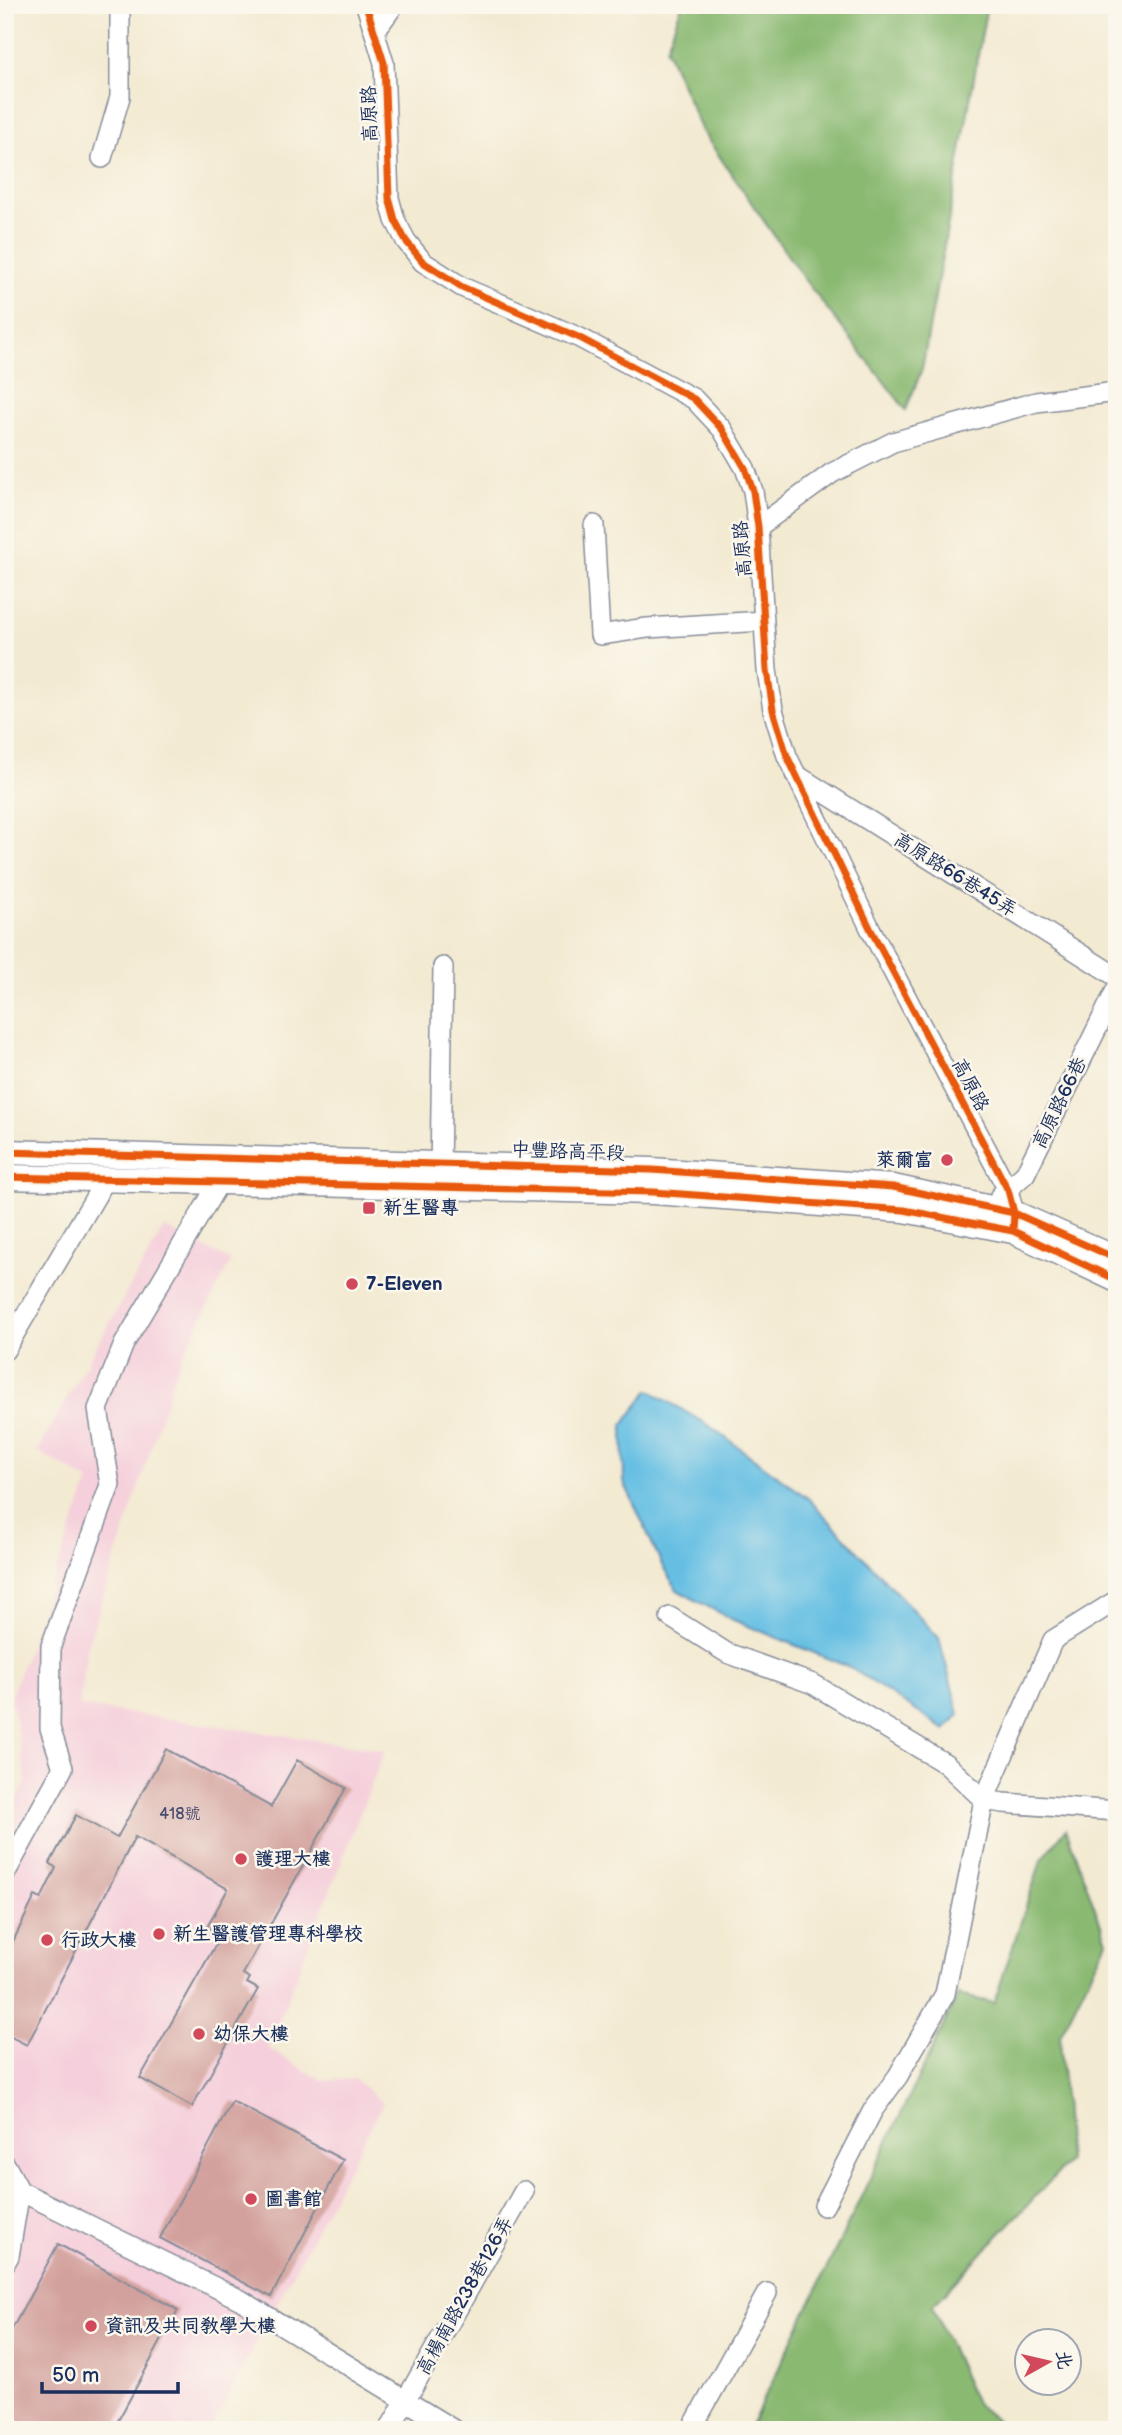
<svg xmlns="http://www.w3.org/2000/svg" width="1122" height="2435" viewBox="0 0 1122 2435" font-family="'Balsamiq Sans','LXGW WenKai TC',sans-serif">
<rect width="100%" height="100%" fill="#fbf7ec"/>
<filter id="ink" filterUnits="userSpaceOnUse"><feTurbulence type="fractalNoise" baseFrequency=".0143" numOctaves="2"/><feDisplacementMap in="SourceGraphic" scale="14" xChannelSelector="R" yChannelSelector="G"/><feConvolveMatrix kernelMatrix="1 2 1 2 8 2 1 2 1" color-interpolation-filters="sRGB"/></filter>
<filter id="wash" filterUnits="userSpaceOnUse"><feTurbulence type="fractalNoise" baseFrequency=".00686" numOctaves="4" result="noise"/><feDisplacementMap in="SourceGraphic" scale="28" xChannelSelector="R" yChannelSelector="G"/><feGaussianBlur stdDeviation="1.57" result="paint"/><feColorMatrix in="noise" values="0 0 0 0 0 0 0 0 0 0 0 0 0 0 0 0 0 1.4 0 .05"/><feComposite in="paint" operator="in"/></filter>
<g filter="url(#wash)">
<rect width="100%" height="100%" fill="#f3ead2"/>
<path fill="#f5cfdb" d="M 164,1227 L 231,1261 L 177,1367 L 87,1647 L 79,1706 L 385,1750 L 268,2048 L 323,2081 L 355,2079 L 383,2103 L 210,2430 L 5,2430 L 5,1821 L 26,1782 L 11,1696 L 89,1481 L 37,1451 Z"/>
<path fill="#8ab972" stroke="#527468" stroke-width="2" d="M 682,5 L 987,5 L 922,369 L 906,410 L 804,279 L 702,131 L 666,49 Z
M 1066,1829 L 1107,1941 L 1060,2036 L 1068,2162 L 932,2306 L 975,2403 L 1008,2430 L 749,2430 L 958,1995 L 994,2003 L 1041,1861 Z"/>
<path fill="#66bfe3" stroke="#4077a0" stroke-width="2" d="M 649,1390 L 711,1427 L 809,1499 L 939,1638 L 959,1714 L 945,1730 L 851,1668 L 731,1619 L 677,1590 L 662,1565 L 624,1482 L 623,1425 Z"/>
<g id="blocks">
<path fill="#d3a19d" d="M 166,1749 L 271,1807 L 297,1760 L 346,1788 L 243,1974 L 250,1978 L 247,1983 L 258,1989 L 192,2107 L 140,2078 L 221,1935 L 207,1927 L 228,1889 L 135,1837 L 27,2045 L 5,2034 L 5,1958 L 35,1896 L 41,1899 L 56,1868 L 50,1863 L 76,1815 L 117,1838 Z
M 232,2101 L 343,2160 L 271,2297 L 160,2238 Z
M 58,2244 L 178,2310 L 113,2430 L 5,2430 L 5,2342 Z"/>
</g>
</g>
<g filter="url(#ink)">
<use href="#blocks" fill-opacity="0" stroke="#878c98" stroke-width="2"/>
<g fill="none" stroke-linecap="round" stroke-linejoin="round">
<defs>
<path id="minor" d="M 366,5 L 384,63 L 389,198 L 395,220 L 406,241 L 423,262 L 462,287 L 580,338 L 694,399 L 722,429 L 745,468 L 753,491 L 758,527 L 767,670 L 773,710 L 787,756 L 871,930 L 1008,1190 L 1014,1213 L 1014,1226
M 375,31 L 394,5
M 102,158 L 120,97 L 120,5
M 594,525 L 600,635 L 647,628 L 764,621
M 758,527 L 832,473 L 893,442 L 1036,402 L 1117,392
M 795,774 L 1117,977
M 440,1175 L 443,967
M 1000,1196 L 1025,1174 L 1117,988
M 5,1350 L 106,1179
M 670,1617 L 727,1653 L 813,1684 L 946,1764 L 984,1800 L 1053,1640 L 1117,1600
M 5,1874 L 63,1768 L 50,1728 L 51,1646 L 110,1485 L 98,1409 L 124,1344 L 220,1181 L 220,1170
M 5,2164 L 20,2191 L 9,2256 L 5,2263
M 20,2191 L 241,2300 L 454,2430
M 824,2206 L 873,2110 L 898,2076 L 945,1994 L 984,1800 L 1003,1803 L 1117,1811
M 389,2430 L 524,2191
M 691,2430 L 767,2293"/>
<path id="major" d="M 5,1152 L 652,1170 L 893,1187 L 1014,1213 L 1117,1259
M 5,1177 L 653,1192 L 904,1210 L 1013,1231 L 1117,1280"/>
</defs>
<use href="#minor" stroke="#878c98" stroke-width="22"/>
<use href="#major" stroke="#878c98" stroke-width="27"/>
<use href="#minor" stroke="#fff" stroke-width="19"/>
<use href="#major" stroke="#fff" stroke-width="24"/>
<defs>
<path id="cycleway" d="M 366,5 L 384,63 L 389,198 L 395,220 L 406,241 L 423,262 L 462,287 L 580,338 L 694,399 L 722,429 L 745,468 L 753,491 L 758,527 L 767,670 L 773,710 L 787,756 L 871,930 L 1008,1190 L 1014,1213 L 1013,1231
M 5,1152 L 652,1170 L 893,1187 L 1014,1213 L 1117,1259
M 5,1177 L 653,1192 L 904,1210 L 1013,1231 L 1117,1280"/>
</defs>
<use href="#cycleway" stroke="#fbf7ec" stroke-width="11"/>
<use href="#cycleway" stroke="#e8590c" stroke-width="7"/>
</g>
</g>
<g fill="#d1495b" stroke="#fbf7ec" stroke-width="2.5">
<circle cx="947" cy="1160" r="7"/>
<rect x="362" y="1201" width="14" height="14" rx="3.5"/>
<circle cx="352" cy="1284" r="7"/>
<circle cx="241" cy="1859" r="7"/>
<circle cx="159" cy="1934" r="7"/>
<circle cx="47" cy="1940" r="7"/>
<circle cx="199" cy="2034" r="7"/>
<circle cx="251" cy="2199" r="7"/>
<circle cx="91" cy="2326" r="7"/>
</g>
<g text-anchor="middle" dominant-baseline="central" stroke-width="5" stroke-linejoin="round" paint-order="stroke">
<g font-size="16" fill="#494c6e">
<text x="180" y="1814">418號</text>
</g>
<g font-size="19" fill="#1b2f5e" stroke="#fbf7ec">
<text transform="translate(370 114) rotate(-92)">高原路</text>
<text transform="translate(743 549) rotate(-95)">高原路</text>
<text transform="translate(955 875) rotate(32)">高原路66巷45弄</text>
<text transform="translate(970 1085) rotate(62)">高原路</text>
<text transform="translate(1060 1103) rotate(-64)">高原路66巷</text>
<text transform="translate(568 1152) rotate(2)">中豐路高平段</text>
<text transform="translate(465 2296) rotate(-61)">高楊南路238巷126弄</text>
</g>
<g font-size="19" font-weight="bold" fill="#1b2f5e" stroke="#fbf7ec" text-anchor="start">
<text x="933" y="1160" text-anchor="end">萊爾富</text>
<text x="383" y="1208">新生醫專</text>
<text x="366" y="1284">7-Eleven</text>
<text x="255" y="1859">護理大樓</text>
<text x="173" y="1934">新生醫護管理專科學校</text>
<text x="61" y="1940">行政大樓</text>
<text x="213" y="2034">幼保大樓</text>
<text x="265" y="2199">圖書館</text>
<text x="105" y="2326">資訊及共同教學大樓</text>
</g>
</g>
<rect width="1122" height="2435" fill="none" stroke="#fbf7ec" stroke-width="28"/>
<g transform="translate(1048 2362) rotate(82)"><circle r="33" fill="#fbf7ec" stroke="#a1a7b3" stroke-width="2"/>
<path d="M0-5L12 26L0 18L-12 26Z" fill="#d1495b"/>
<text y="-10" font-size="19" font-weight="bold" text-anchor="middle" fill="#1b2f5e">北</text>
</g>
<path d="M42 2382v10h136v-10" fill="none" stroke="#1b2f5e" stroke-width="3.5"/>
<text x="52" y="2382" font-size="21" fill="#1b2f5e" stroke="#fbf7ec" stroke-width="5" paint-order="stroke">50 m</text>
</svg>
